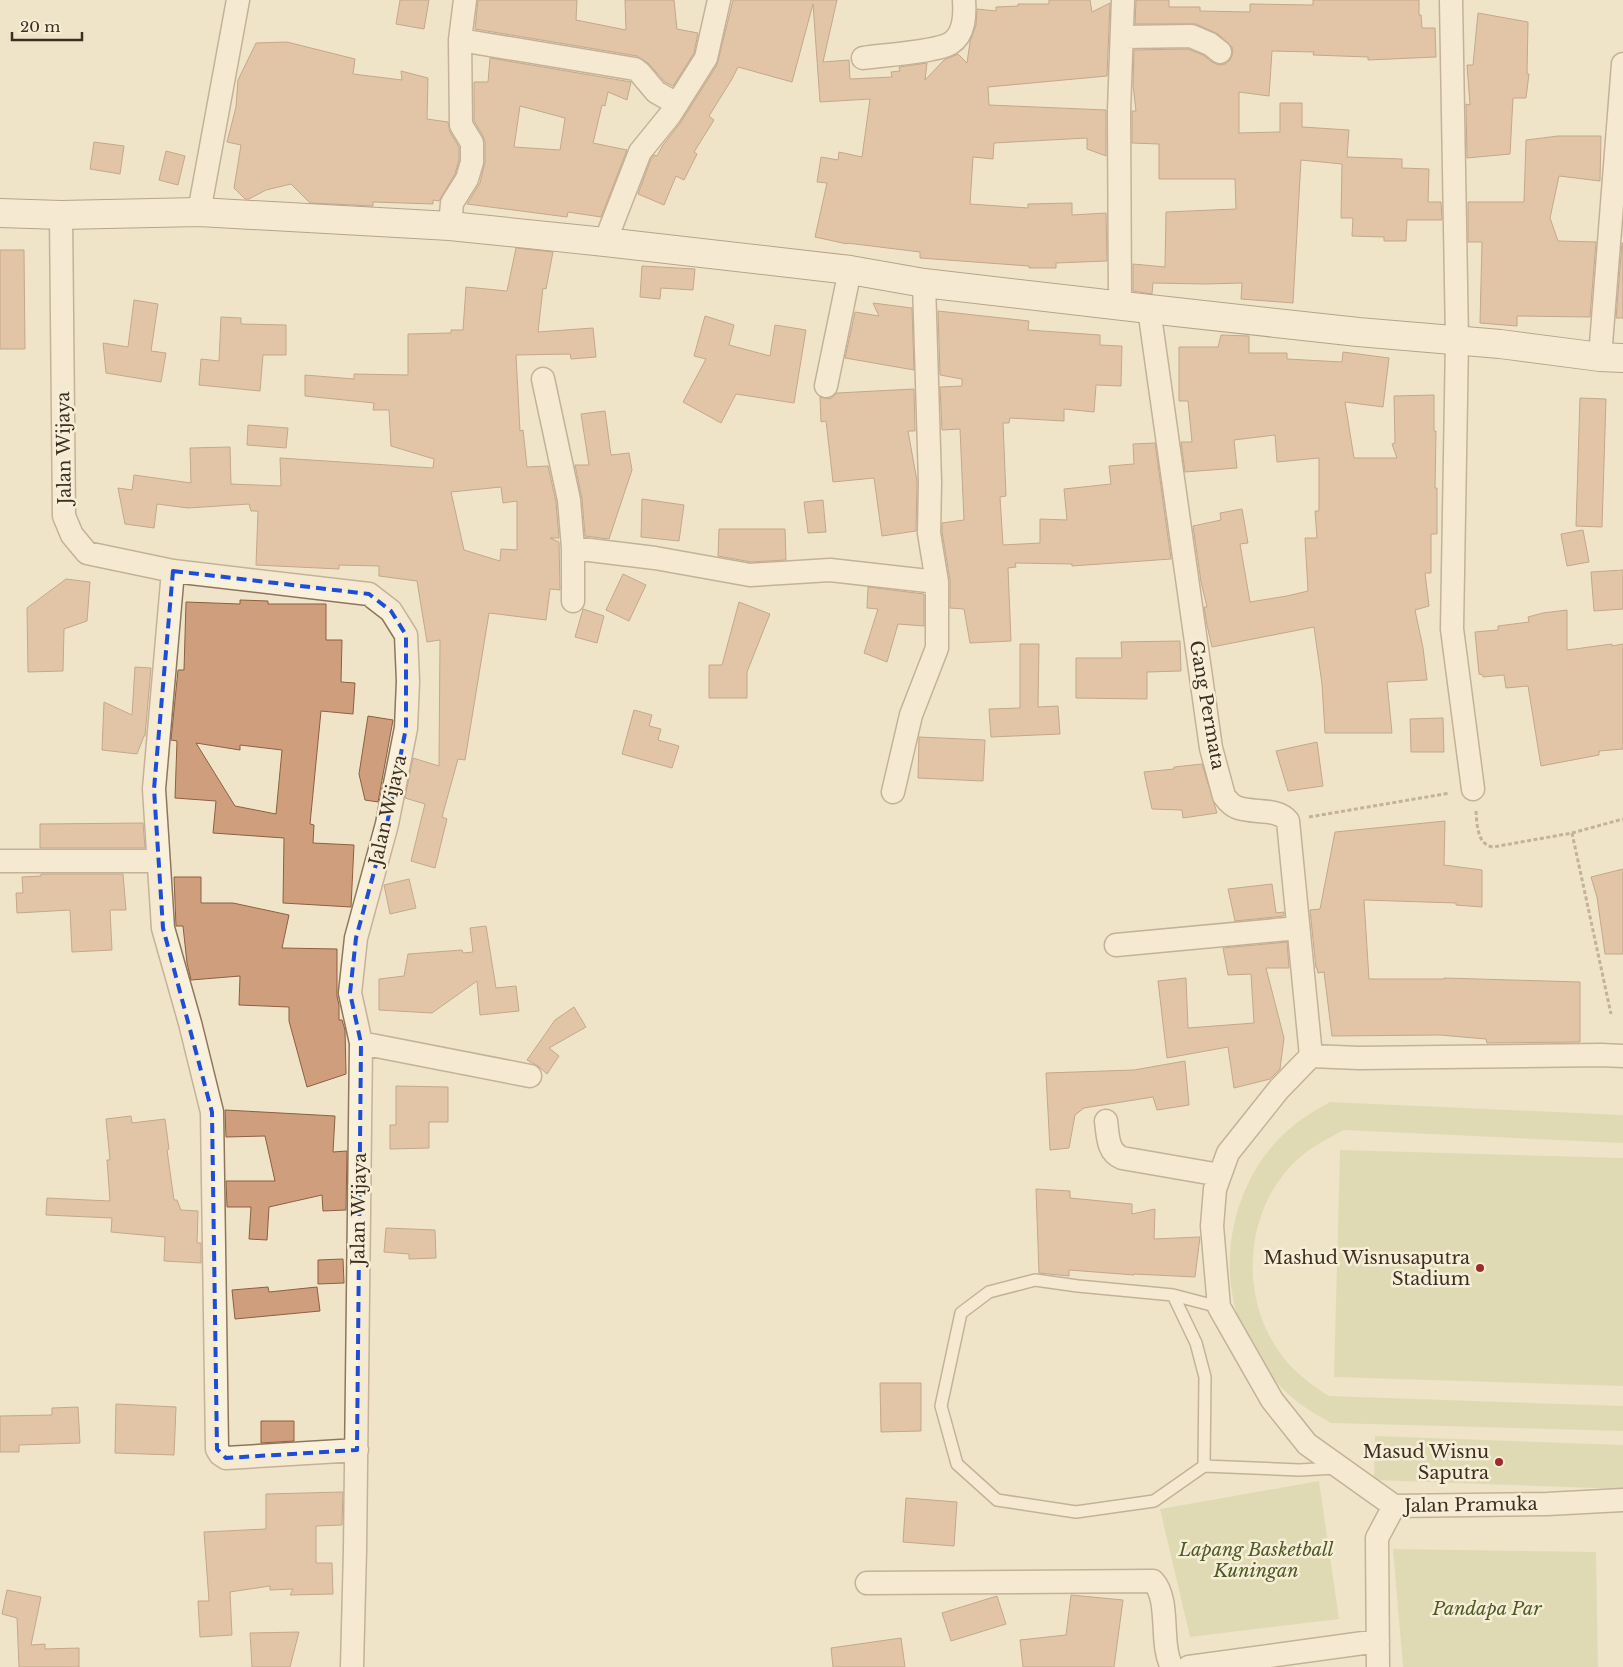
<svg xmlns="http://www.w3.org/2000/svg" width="1623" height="1667" viewBox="0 0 1623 1667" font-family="'Libre Baskerville',serif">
<rect width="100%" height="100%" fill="#f0e4c8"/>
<path fill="#c9cf9b" d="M 1330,1102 L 1623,1115 L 1623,1143 L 1344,1130 C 1331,1137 1317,1144 1305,1153 C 1247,1199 1237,1287 1276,1347 C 1289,1368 1308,1383 1329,1396 L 1623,1406 L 1623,1431 L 1331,1423 C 1315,1414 1300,1405 1287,1393 C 1272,1380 1263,1364 1254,1347 C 1250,1341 1245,1334 1242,1328 C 1215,1263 1234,1179 1286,1132 C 1299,1120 1314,1111 1330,1102 Z
M 1340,1150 L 1623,1158 L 1623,1386 L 1334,1377 Z
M 1375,1436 L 1623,1445 L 1623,1489 L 1374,1480 Z
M 1319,1481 L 1339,1619 L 1190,1637 L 1160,1509 Z
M 1393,1549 L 1596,1552 L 1598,1667 L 1403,1667 Z"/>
<path fill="#cf9f7d" stroke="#8d5f41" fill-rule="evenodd" d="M 400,0 L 429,0 L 424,29 L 396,24 Z
M 478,0 L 577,0 L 576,20 L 626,30 L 625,0 L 674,0 L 677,29 L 698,33 L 694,53 L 673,86 L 665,82 L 648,63 L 637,56 L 475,29 Z
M 733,0 L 837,0 L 823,62 L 849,60 L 850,79 L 892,77 L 891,72 L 900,71 L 899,67 L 927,63 L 925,80 L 944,60 L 958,54 L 967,63 L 970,42 L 976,25 L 977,9 L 996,11 L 996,7 L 1018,6 L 1018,4 L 1049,4 L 1049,0 L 1090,0 L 1092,12 L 1110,3 L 1107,76 L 988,87 L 989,105 L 1106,110 L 1106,156 L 1087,149 L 1087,138 L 994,143 L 993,159 L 973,157 L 970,204 L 1028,208 L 1028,204 L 1072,203 L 1072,215 L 1106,213 L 1107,261 L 1056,263 L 1056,268 L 1029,268 L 1029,266 L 920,258 L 920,252 L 847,243 L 847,244 L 815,237 L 827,183 L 817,182 L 821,157 L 838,160 L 839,152 L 862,157 L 870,99 L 820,102 L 813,4 L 792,82 L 738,67 L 732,79 L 709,116 L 714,120 L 694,152 L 697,154 L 684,180 L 676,176 L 664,205 L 638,194 L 651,159 L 654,155 L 657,156 L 663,145 L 681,122 L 717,65 Z
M 1136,0 L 1169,0 L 1169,7 L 1200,7 L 1200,11 L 1250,12 L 1250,4 L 1313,5 L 1313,0 L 1419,0 L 1419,15 L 1421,15 L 1422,28 L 1435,28 L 1436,57 L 1368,60 L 1368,57 L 1313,55 L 1314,52 L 1272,51 L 1269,96 L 1239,92 L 1239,133 L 1280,132 L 1280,103 L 1302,103 L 1302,127 L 1349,130 L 1347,157 L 1402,159 L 1402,168 L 1429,169 L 1428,202 L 1441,202 L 1442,220 L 1407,220 L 1406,241 L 1384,241 L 1384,237 L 1352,236 L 1353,218 L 1341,218 L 1342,164 L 1301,160 L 1293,303 L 1241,299 L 1242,283 L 1206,284 L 1153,283 L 1152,294 L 1133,291 L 1133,264 L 1165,267 L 1166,212 L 1236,209 L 1235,179 L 1159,179 L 1159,144 L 1132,143 L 1132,111 L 1136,111 L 1133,85 L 1134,50 L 1188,49 L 1203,55 L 1212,62 L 1219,65 L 1225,64 L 1230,60 L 1233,53 L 1232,47 L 1218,34 L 1196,24 L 1135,24 Z
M 1478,13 L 1528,22 L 1527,74 L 1529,74 L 1526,98 L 1513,98 L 1510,154 L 1467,158 L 1466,104 L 1470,105 L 1467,65 L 1473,65 Z
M 287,42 L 355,59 L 353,74 L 402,80 L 401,71 L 428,78 L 427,119 L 448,122 L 450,132 L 459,147 L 459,160 L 455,174 L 439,201 L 433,200 L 433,204 L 373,202 L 373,206 L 310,203 L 291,184 L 266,190 L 249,199 L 245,199 L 234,188 L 241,145 L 227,142 L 236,107 L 238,80 L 256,43 Z
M 490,58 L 631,82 L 627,100 L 608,92 L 605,106 L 602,105 L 593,143 L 627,150 L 601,217 L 568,212 L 567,217 L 467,204 L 480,183 L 485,162 L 485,142 L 483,136 L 474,121 L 474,82 L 488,82 ZM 520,106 L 565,118 L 560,150 L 514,147 Z
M 1558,136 L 1601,136 L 1600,181 L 1559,176 L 1550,218 L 1558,241 L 1596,242 L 1590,317 L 1517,316 L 1517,326 L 1480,323 L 1482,242 L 1468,242 L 1468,202 L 1524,202 L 1526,140 Z
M 94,142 L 124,146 L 120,174 L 90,169 Z
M 166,151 L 185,156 L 178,185 L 159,180 Z
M 1622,243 L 1623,243 L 1623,318 L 1616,318 Z
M 516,248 L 553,252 L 546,289 L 543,288 L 538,332 L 593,328 L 596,357 L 571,359 L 570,354 L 516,355 L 520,431 L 523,430 L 527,467 L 548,466 L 556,502 L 559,538 L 550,538 L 559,542 L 560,590 L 550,589 L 546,620 L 489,613 L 465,760 L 458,759 L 442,817 L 447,819 L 435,868 L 411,861 L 425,804 L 405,798 L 413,758 L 439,766 L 440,640 L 427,642 L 417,581 L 379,576 L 379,566 L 339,565 L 339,569 L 256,565 L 258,511 L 251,511 L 249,504 L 188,508 L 157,504 L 154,528 L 125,524 L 118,488 L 132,490 L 134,475 L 191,483 L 190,448 L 230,447 L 231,484 L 281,486 L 280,458 L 433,468 L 434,459 L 391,446 L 389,410 L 373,410 L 374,403 L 305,396 L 305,375 L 354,379 L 354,374 L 408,375 L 408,334 L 451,333 L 451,330 L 463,330 L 466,287 L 507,291 ZM 501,487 L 503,503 L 517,501 L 517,550 L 501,549 L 500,561 L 464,550 L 451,492 Z
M 0,250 L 24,250 L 25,349 L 0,349 Z
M 642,266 L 695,269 L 693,290 L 661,288 L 660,299 L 640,297 Z
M 134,300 L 158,304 L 151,351 L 166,353 L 161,382 L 106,373 L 103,343 L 128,347 Z
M 873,303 L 912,308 L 914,370 L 845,358 L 855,312 L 879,316 Z
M 938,311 L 1029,321 L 1028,330 L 1100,335 L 1100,345 L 1122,346 L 1121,386 L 1096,385 L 1094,412 L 1064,409 L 1064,421 L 1010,418 L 1009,423 L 1003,423 L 1006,496 L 1000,497 L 1003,545 L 1040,543 L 1040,519 L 1067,520 L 1064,489 L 1111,484 L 1109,466 L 1134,464 L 1133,444 L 1155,443 L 1171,559 L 1072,566 L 1072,564 L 1015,563 L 1016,567 L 1008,568 L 1011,641 L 970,643 L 964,609 L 950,608 L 950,580 L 942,532 L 942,523 L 964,520 L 960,429 L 942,430 L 940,387 L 962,386 L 962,379 L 940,375 Z
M 705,316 L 734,325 L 729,345 L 770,356 L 775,325 L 806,330 L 794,403 L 736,394 L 721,423 L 683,402 L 706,359 L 694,356 Z
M 221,317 L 241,318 L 241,324 L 286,325 L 286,355 L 263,355 L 260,391 L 199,385 L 201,359 L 219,361 Z
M 1221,335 L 1249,336 L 1249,353 L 1287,353 L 1287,359 L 1342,362 L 1343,352 L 1389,358 L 1383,407 L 1345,402 L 1354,458 L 1397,458 L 1392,444 L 1395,443 L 1394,396 L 1434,395 L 1434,431 L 1436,431 L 1435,488 L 1437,488 L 1437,534 L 1431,534 L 1431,573 L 1425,573 L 1429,606 L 1415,610 L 1423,648 L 1427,680 L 1387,682 L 1392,733 L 1325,733 L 1322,684 L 1314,627 L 1212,647 L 1207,625 L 1204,607 L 1207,607 L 1201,582 L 1193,526 L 1221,520 L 1220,513 L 1242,509 L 1248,543 L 1240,544 L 1250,602 L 1287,596 L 1308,591 L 1305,538 L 1317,538 L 1315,511 L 1319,511 L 1319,458 L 1277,462 L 1275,435 L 1234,440 L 1237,468 L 1185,472 L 1181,442 L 1192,442 L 1188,401 L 1179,401 L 1179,347 L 1218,347 Z
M 914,389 L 915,431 L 908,431 L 917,481 L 916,531 L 882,536 L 874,478 L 833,482 L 826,421 L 821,422 L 820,397 L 830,399 L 837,393 Z
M 1580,398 L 1606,399 L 1602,527 L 1576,526 Z
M 605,411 L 611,455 L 629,453 L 632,470 L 609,539 L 585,536 L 582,499 L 575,465 L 589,465 L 581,414 Z
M 248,425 L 288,428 L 286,448 L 247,445 Z
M 642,499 L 684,505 L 679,541 L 641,537 Z
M 823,500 L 826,532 L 808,533 L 804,502 Z
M 719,529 L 785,529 L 786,560 L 751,562 L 718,556 Z
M 1583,530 L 1589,562 L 1567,566 L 1561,534 Z
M 1623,570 L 1623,609 L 1594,611 L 1591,572 Z
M 623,574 L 646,585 L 629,621 L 606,610 Z
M 66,579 L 90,582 L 87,621 L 64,629 L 63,671 L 28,672 L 27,608 Z
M 868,587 L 924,594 L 924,626 L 898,624 L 887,662 L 864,653 L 878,609 L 867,608 Z
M 240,600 L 268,601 L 268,604 L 326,604 L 326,640 L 342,640 L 341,682 L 355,683 L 353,714 L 321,711 L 310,824 L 314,825 L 313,843 L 354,845 L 351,907 L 283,903 L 284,838 L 213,833 L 216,801 L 175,798 L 177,741 L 171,740 L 178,670 L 184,670 L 186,602 L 240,604 ZM 196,743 L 240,750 L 240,745 L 282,750 L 276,814 L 235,806 Z
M 739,602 L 770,614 L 747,672 L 747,698 L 709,698 L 709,665 L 722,665 Z
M 583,609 L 604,616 L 597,643 L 575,637 Z
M 1567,610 L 1567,650 L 1612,644 L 1612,646 L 1623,644 L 1623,749 L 1599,751 L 1599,755 L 1541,766 L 1528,686 L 1506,688 L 1504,675 L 1483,677 L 1483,675 L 1479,674 L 1475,632 L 1498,630 L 1498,626 L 1529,622 L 1528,617 L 1543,613 Z
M 1180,641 L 1181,671 L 1147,672 L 1147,699 L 1076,698 L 1076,658 L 1122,658 L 1121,642 Z
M 1020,644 L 1039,644 L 1038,707 L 1058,706 L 1060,734 L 991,737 L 989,709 L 1020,708 Z
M 135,667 L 151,668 L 145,736 L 144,736 L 137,754 L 102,750 L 104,702 L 132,715 Z
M 634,710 L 652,715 L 649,726 L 661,729 L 658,740 L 679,746 L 672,768 L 622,754 Z
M 368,716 L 393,720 L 378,802 L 365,800 L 359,774 Z
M 1443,718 L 1444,752 L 1411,752 L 1410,719 Z
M 919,737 L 985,740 L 983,781 L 918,778 Z
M 1317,742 L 1323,786 L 1288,791 L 1276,751 Z
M 1202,764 L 1217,813 L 1183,818 L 1182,810 L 1152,809 L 1144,772 L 1174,769 L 1174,767 Z
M 1445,821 L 1444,865 L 1482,870 L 1482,907 L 1456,905 L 1456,903 L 1364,900 L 1369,979 L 1444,979 L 1444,978 L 1580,982 L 1580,1042 L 1487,1043 L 1486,1039 L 1440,1035 L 1332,1036 L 1324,972 L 1318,973 L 1317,968 L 1316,968 L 1310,910 L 1320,909 L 1335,832 Z
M 143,823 L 145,848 L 40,848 L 40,824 Z
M 1623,869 L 1623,954 L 1605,954 L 1597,897 L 1591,877 Z
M 41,874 L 123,874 L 126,910 L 110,910 L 112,950 L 72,952 L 70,910 L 17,913 L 16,893 L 23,893 L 22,877 L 41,876 Z
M 174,877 L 201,877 L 201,903 L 233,903 L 289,915 L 282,948 L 337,949 L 337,996 L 339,1005 L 339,1020 L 342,1020 L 345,1030 L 346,1074 L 307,1087 L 289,1021 L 289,1007 L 239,1005 L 240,976 L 191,980 L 187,963 L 183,926 L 176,926 Z
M 409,879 L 416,908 L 390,914 L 384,885 Z
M 1272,884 L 1276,913 L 1284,912 L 1284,916 L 1235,921 L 1228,889 Z
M 486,926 L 496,988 L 516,986 L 519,1011 L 480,1015 L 477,981 L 432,1013 L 379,1010 L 379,979 L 404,976 L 408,954 L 462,950 L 463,953 L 473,952 L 470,928 Z
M 1287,942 L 1289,968 L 1266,968 L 1284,1038 L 1280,1069 L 1270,1079 L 1234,1088 L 1228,1047 L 1167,1058 L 1158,981 L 1186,978 L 1188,1028 L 1254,1023 L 1251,974 L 1228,975 L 1223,948 Z
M 574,1007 L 586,1027 L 549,1048 L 559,1056 L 547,1074 L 538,1066 L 527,1060 L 555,1020 Z
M 1185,1061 L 1189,1105 L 1157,1110 L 1153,1097 L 1084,1108 L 1075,1115 L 1069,1148 L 1050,1150 L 1046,1073 L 1134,1070 Z
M 396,1086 L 448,1087 L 448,1122 L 429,1122 L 429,1148 L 390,1149 L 390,1125 L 396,1125 Z
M 225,1110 L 335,1116 L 333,1152 L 347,1151 L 346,1210 L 323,1211 L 322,1195 L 269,1207 L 267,1240 L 249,1239 L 251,1207 L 227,1207 L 226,1181 L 275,1181 L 265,1136 L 226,1137 Z
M 131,1116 L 132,1123 L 165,1119 L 169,1149 L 167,1150 L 174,1200 L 177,1200 L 181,1210 L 198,1211 L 197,1243 L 201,1243 L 201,1263 L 164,1261 L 165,1237 L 111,1232 L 112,1218 L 46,1215 L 47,1198 L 110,1201 L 107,1160 L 110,1160 L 106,1119 Z
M 1036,1189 L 1070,1191 L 1070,1198 L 1132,1204 L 1132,1214 L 1155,1209 L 1154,1239 L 1200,1237 L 1195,1277 L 1134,1274 L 1134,1275 L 1069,1270 L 1069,1276 L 1039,1273 Z
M 386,1228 L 435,1230 L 436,1258 L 409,1259 L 409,1254 L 384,1252 Z
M 343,1259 L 344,1283 L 318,1284 L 318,1260 Z
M 268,1287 L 269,1292 L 317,1287 L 320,1311 L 235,1319 L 232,1290 Z
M 880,1383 L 921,1383 L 921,1431 L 881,1432 Z
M 116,1404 L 176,1407 L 174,1455 L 115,1453 Z
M 78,1407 L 80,1443 L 19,1445 L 19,1452 L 0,1452 L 0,1416 L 52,1415 L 52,1408 Z
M 261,1421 L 294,1421 L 294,1441 L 261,1443 Z
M 343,1492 L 342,1525 L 316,1526 L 316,1563 L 332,1563 L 333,1594 L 290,1595 L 293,1589 L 270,1590 L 270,1586 L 230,1592 L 232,1635 L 200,1637 L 198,1601 L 209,1601 L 204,1532 L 266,1529 L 266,1494 Z
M 906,1498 L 957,1502 L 954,1546 L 903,1542 Z
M 7,1590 L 41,1597 L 31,1645 L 45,1644 L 45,1649 L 79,1648 L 79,1667 L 19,1667 L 17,1618 L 2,1614 Z
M 1071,1595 L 1123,1600 L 1114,1667 L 1023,1667 L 1020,1640 L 1066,1635 Z
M 997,1596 L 1006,1624 L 951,1641 L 942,1613 Z
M 299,1632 L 290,1667 L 252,1667 L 250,1633 Z
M 901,1638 L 905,1667 L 833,1667 L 831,1648 Z"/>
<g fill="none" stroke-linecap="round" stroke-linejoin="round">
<defs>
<path id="lane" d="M 1173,1295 L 1196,1343 L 1205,1377 L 1204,1466
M 1219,1307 L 1173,1295 L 1078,1286 L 1035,1280 L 989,1292 L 961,1313 L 941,1406 L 957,1464 L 997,1500 L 1076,1512 L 1154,1501 L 1204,1466 L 1299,1470 L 1336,1468"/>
<path id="street" d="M 1451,0 L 1457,340 L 1452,629 L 1473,789
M 1123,37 L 1191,36 L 1210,44 L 1220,52
M 460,40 L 635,69 L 640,73 L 656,92 L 677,104
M 863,58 C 882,55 937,52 951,43 C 965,34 965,14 964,0
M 199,212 L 238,0
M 61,215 L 64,516 L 72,535 L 87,553 L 173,571 L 369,594 L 391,611 L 406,635 L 408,681 L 406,728 L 387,824 L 356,938 L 350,993 L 361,1043 L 355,1550 L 352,1667
M 450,226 L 452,203 L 467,179 L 472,162 L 472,143 L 461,125 L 460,40 L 465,0
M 605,242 L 640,152 L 670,115 L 706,58 L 719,0
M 1120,304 L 1119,111 L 1123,0
M 1149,309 L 1211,748 L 1224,796 C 1227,800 1231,805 1236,807 C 1252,814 1277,807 1288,821 L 1311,1056
M 1600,357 L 1623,64
M 543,379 L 569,500 L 573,548 L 573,601
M 826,386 L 850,270
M 573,548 L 655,558 L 750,575 L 830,570 L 937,582
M 173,571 L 154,789 L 163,928 L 190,1023 L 212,1112 L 217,1449 L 220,1454 L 226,1458 L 357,1450
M 893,792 L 911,715 L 937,648 L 937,582 L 929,533 L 930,482 L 924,283
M 0,861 L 158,861
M 1116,945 L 1298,928
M 361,1043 L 530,1076
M 1106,1121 C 1108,1135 1107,1152 1122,1158 L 1220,1175
M 1394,1506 L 1307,1444 L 1272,1400 L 1219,1307 L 1212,1226 L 1215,1189 L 1228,1153 L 1279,1089 L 1311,1056 L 1359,1058 L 1601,1055 L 1623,1056
M 867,1583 L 1153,1581 C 1171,1600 1159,1644 1172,1667
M 1189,1667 L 1378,1641
M 1378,1667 L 1377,1538 L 1394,1506 L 1547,1504 L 1623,1500"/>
<path id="secondary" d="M 0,213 L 61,215 L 199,212 L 450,226 L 605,242 L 850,270 L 924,283 L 1149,309 L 1358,332 L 1500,344 L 1600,357 L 1623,358"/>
</defs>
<use href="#lane" stroke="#8d765c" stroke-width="14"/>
<use href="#street" stroke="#8d765c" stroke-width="25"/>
<use href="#secondary" stroke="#6f573f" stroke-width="30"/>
<path stroke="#8d765c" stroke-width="3" stroke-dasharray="4 2.5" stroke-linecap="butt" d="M 1476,811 C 1477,824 1477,845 1493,847 L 1572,833 L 1611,1014
M 1309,817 L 1450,793
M 1572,833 L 1623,819"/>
<use href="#lane" stroke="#faf1dc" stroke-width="11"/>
<use href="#street" stroke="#faf1dc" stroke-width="22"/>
<use href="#secondary" stroke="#faf1dc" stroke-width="28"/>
</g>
<path d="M0 0H1623V1667H0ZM 173,571 L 369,594 L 391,611 L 406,635 L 406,728 L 387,824 L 356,938 L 350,993 L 361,1043 L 357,1450 L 226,1458 L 217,1449 L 212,1112 L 163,928 L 154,789 Z" fill="#f0e4c8" fill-opacity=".55" fill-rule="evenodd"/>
<path fill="none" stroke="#1d4ed8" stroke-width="4" stroke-dasharray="10 6" stroke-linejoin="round" d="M 173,571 L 369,594 L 391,611 L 406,635 L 406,728 L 387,824 L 356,938 L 350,993 L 361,1043 L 357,1450 L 226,1458 L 217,1449 L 212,1112 L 163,928 L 154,789 Z"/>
<g fill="#9e2a2b" stroke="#f7eed8" stroke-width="2">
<circle cx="1480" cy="1268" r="5"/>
<circle cx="1499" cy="1462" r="5"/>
</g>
<g text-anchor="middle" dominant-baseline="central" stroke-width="5" stroke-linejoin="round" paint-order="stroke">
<g font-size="18" fill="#3d2e20" stroke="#f7eed8">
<text transform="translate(64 448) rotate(-91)">Jalan Wijaya</text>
<text transform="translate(1207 705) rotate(80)">Gang Permata</text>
<text transform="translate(388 810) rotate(-77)">Jalan Wijaya</text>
<text transform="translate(359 1209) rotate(-89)">Jalan Wijaya</text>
<text transform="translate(1471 1505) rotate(-1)">Jalan Pramuka</text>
</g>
<g font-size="18" fill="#3d2e20" stroke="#f7eed8" text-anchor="end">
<text x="1470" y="1258">Mashud Wisnusaputra<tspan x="1470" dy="21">Stadium</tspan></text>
<text x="1489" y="1452">Masud Wisnu<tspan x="1489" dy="21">Saputra</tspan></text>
</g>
<g font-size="18" font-style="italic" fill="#4d5a26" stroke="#f7eed8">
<text x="1256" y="1550">Lapang Basketball<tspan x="1256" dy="21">Kuningan</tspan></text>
<text x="1487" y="1609">Pandapa Par</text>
</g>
</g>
<path d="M12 32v8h70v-8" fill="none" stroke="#3d2e20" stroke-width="2.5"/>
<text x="20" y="32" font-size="15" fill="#3d2e20" stroke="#f7eed8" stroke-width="4" paint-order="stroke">20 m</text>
</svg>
